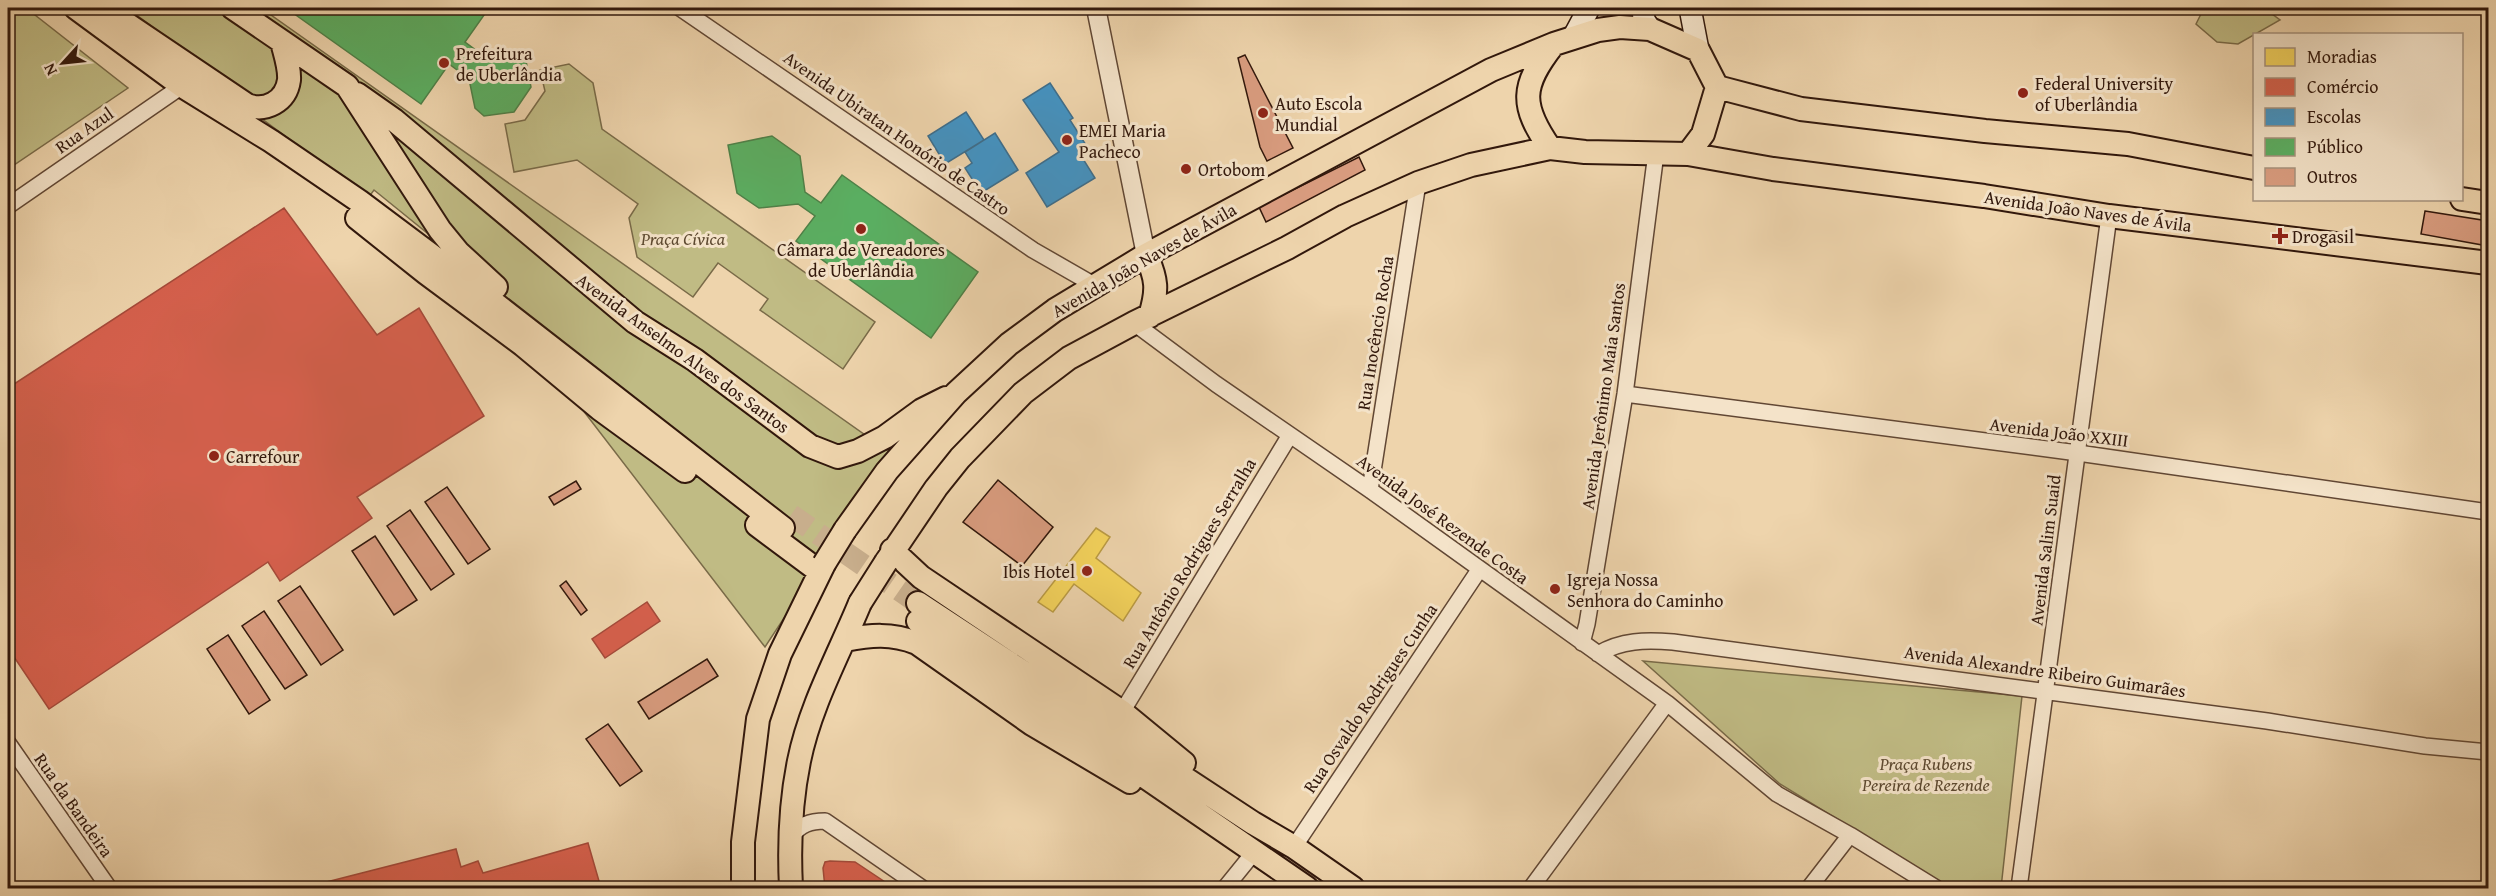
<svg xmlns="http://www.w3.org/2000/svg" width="2496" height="896" viewBox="0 0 2496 896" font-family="'Gentium Book Plus',serif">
<rect width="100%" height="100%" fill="#eed4ac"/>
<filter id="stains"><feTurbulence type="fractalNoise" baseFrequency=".00333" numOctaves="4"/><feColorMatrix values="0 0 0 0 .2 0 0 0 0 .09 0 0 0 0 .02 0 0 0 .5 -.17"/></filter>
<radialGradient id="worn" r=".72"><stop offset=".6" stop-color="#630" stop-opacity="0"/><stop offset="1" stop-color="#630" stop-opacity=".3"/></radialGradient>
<path fill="#c0bb84" stroke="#796a48" stroke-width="1.5" d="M 8,8 L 26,8 L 128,88 L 8,169 Z
M 127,8 L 261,8 L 892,454 L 765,647 L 479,275 L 374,190 L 368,198 L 250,110 L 255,102 Z
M 2204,8 L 2264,8 L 2280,20 L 2238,44 L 2217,42 L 2196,24 Z
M 569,64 L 593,83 L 602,129 L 875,322 L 843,369 L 760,310 L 768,299 L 718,263 L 693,297 L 637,257 L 629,218 L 638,204 L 577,160 L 514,172 L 505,124 L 525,120 L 545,91 L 540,70 Z
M 1643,661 L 2022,696 L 2001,888 L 1949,888 L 1780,784 Z"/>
<path fill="#f6d55c" stroke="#bb9c44" stroke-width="1.5" d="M 1096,528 L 1110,537 L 1096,558 L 1141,593 L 1123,621 L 1074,584 L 1053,612 L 1038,602 Z"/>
<path fill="#d6604d" stroke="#a54a3a" stroke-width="1.5" d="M 284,208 L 377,335 L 419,308 L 484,416 L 357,497 L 372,518 L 280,581 L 268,562 L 49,709 L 8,648 L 8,388 Z
M 647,602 L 660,621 L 605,658 L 592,639 Z
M 588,843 L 601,888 L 303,888 L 456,849 L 461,867 L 478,861 L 483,873 Z
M 830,861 L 855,862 L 894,888 L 825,888 L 823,868 L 825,862 Z"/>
<path fill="#4393c3" stroke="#3e6e8c" stroke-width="1.5" d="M 1050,83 L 1073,118 L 1070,120 L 1086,145 L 1078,151 L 1095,178 L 1047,207 L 1026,173 L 1059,152 L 1023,100 Z
M 966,112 L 984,140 L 945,164 L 928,136 Z
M 995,133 L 1018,170 L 981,193 L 965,168 L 972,163 L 965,152 Z"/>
<path fill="#5aae61" stroke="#4e8148" stroke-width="1.5" d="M 286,8 L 489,8 L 465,42 L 484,56 L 514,53 L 526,61 L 531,87 L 514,112 L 484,116 L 475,108 L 469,79 L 449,64 L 421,104 Z
M 772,136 L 800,156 L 805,192 L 821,203 L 842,175 L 978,272 L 931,338 L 796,241 L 815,216 L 798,204 L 759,208 L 737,193 L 728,145 Z"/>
<path fill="#d99c7f" stroke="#32180c" stroke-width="1.5" d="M 1245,55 L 1293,148 L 1267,161 L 1260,147 L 1238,58 Z
M 1359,157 L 1365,170 L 1266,222 L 1259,207 Z
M 2425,211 L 2488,221 L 2488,246 L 2421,234 Z
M 998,480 L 1053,527 L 1022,566 L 963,522 Z
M 576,481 L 581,489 L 554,505 L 549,497 Z
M 447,487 L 490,549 L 468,564 L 425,502 Z
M 410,510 L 454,574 L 431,590 L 387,526 Z
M 375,536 L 417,600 L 394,615 L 352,551 Z
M 566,581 L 587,610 L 581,615 L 560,586 Z
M 300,586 L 343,650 L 321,665 L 278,601 Z
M 264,611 L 307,675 L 285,689 L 242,626 Z
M 228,635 L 270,700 L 249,714 L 207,649 Z
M 707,659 L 718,676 L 649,719 L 638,702 Z
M 608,724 L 642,771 L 620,786 L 586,739 Z"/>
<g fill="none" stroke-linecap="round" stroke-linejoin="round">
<path stroke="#c8ae8c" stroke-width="22" stroke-dasharray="22 11" stroke-linecap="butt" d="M 791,515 L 918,603"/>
<defs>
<path id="minor" d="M 680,8 L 1033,250 L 1094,285
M 8,206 L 182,86
M 1134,323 L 1216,384 L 1370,490 L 1667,703 L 1777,794 L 1850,835 L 1936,888
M 1625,394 L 2078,453 L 2488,512
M 1370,490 L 1418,183
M 1582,643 L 1587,624 L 1625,394 L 1656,153
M 1598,654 C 1622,640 1645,640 1673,642 L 2267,721 L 2425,746 L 2488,752
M 1122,712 L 1290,435
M 8,743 L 109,888
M 791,836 C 801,825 809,821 825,821 L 922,888
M 1294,847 L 1479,570
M 1225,888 L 1255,851
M 1531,888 L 1667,703
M 1809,888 L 1850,835
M 2019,888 L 2109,216"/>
<path id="tertiary" d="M 1096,8 L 1146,255"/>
<path id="secondary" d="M 1643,8 L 1644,20 L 1650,29
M 1690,8 L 1698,50
M 1573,38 L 1589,8"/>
<path id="primary" d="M 76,8 L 182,86 L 271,141 L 359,201 L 471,285 L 783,528
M 103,8 L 247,105 C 265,112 286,102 289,80 C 290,68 285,54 282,42
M 233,8 L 347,86 L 440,230 L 458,252 L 496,287
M 1717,87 L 1801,109 L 1985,131 L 2128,144 L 2254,168
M 357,94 L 394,120 L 635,322 L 695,360 L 810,446 L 838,457 L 858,451 L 885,437 L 922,410 L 946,398
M 1550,148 C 1520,105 1521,86 1553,45
M 2462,199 L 2488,203
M 357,218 L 426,273 L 523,345 L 600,409 L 685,471
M 1146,255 C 1157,279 1158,290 1150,316
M 757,525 L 820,572
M 845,530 L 887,471 L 956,393 L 1009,344 L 1055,310 L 1146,255 L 1491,70 L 1554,44 L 1598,30 L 1620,27 L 1650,29 L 1698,50 L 1717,87 L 1703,134 L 1688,154
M 892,550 L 921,577 L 1122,712 L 1184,763
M 886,562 L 936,488 L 960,458 L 1023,393 L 1069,358 L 1134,323 L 1287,248 L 1345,216 L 1418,183 L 1471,165 L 1550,148 L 1585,152 L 1688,154 L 1773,169 L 1984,196 L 2109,216 L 2488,263
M 918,603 L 1253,823 L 1294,847 L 1353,888
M 918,621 L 1307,888
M 845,640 C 871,635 891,633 917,643 L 1032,724 L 1130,782
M 743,888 L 743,842 L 758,719 L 780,654 L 824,564
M 791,888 C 789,848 791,800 799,761 C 810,706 839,654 860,603"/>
</defs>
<use href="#minor" stroke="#614734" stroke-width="18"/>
<use href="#tertiary" stroke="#614734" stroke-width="21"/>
<use href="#secondary" stroke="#32180c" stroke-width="24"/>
<use href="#primary" stroke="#32180c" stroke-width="26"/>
<use href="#minor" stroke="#f4e3c9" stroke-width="15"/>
<use href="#tertiary" stroke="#f4e3c9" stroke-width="18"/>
<use href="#secondary" stroke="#f4e3c9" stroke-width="21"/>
<use href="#primary" stroke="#eed4ac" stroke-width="22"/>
<defs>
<path id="primary-bridge" d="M 824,564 L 845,530
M 860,603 L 886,562"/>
</defs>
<use href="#primary-bridge" stroke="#32180c" stroke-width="26" stroke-linecap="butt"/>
<use href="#primary-bridge" stroke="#eed4ac" stroke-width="22"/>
</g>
<g fill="#8f2418" stroke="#f4e3c9" stroke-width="2">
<circle cx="444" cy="63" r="6"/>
<circle cx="2023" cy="93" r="6"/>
<circle cx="1263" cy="113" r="6"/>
<circle cx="1067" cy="140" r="6"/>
<circle cx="1186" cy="169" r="6"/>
<circle cx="861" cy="229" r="6"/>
<path d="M2277 227h6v6h6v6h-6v6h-6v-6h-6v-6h6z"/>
<circle cx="214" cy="456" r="6"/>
<circle cx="1087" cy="571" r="6"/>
<circle cx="1555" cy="589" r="6"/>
</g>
<g text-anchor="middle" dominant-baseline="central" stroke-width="6" stroke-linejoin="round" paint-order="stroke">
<g font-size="18" fill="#32180c" stroke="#f4e3c9" text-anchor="start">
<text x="456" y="53">Prefeitura<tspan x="456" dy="21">de Uberlândia</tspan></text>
<text x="2035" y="83">Federal University<tspan x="2035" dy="21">of Uberlândia</tspan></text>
<text x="1275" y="103">Auto Escola<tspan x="1275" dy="21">Mundial</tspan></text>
<text x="1079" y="130">EMEI Maria<tspan x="1079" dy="21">Pacheco</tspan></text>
<text x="1198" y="169">Ortobom</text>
<text x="2292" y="236">Drogasil</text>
<text x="861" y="249" text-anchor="middle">Câmara de Vereadores<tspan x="861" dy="21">de Uberlândia</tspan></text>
<text x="226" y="456">Carrefour</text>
<text x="1075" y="571" text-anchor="end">Ibis Hotel</text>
<text x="1567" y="579">Igreja Nossa<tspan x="1567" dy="21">Senhora do Caminho</tspan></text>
</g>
<g font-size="18" fill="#32180c" stroke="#f4e3c9">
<text transform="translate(84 130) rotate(-35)">Rua Azul</text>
<text transform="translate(897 133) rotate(35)">Avenida Ubiratan Honório de Castro</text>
<text transform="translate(2088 211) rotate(8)">Avenida João Naves de Ávila</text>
<text transform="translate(1144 260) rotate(-30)">Avenida João Naves de Ávila</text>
<text transform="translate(1375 333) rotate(-81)">Rua Inocêncio Rocha</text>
<text transform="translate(683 353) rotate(36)">Avenida Anselmo Alves dos Santos</text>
<text transform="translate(1603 396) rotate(-82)">Avenida Jerônimo Maia Santos</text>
<text transform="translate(2059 432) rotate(7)">Avenida João XXIII</text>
<text transform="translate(1443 519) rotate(36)">Avenida José Rezende Costa</text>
<text transform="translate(2045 550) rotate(-83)">Avenida Salim Suaid</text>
<text transform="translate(1189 563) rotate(-59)">Rua Antônio Rodrigues Serralha</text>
<text transform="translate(2045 671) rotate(8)">Avenida Alexandre Ribeiro Guimarães</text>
<text transform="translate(1370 698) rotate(-56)">Rua Osvaldo Rodrigues Cunha</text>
<text transform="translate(74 805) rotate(55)">Rua da Bandeira</text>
</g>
<g font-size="18" font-style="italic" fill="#5d4930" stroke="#f4e3c9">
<text x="683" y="238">Praça Cívica</text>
<text x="1926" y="763">Praça Rubens<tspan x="1926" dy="21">Pereira de Rezende</tspan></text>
</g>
</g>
<rect width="2496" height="896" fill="none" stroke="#eed4ac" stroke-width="30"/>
<rect x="9" y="9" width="2478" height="878" fill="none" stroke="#32180c" stroke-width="3"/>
<rect x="15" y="15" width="2466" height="866" fill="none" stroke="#32180c" stroke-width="1.5"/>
<rect x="2253" y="33" width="210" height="168" fill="#f4e3c9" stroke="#a6927d" stroke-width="1.5"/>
<rect x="2265" y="48" width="30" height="18" fill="#f6d55c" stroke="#a6927d" stroke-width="1.5"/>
<text x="2307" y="63" font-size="18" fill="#32180c">Moradias</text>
<rect x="2265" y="78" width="30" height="18" fill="#d6604d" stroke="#a6927d" stroke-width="1.5"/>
<text x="2307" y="93" font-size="18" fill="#32180c">Comércio</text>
<rect x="2265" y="108" width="30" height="18" fill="#4393c3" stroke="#a6927d" stroke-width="1.5"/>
<text x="2307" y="123" font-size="18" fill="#32180c">Escolas</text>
<rect x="2265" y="138" width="30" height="18" fill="#5aae61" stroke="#a6927d" stroke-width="1.5"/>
<text x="2307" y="153" font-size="18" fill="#32180c">Público</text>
<rect x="2265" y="168" width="30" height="18" fill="#d99c7f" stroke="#a6927d" stroke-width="1.5"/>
<text x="2307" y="183" font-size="18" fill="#32180c">Outros</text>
<g transform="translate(63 63) rotate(243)" stroke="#f4e3c9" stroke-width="4.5" paint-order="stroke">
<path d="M0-4.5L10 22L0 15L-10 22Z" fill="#32180c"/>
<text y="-9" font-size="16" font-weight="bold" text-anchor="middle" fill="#32180c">N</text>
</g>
<rect width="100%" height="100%" filter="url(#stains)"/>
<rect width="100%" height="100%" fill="url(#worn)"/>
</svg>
